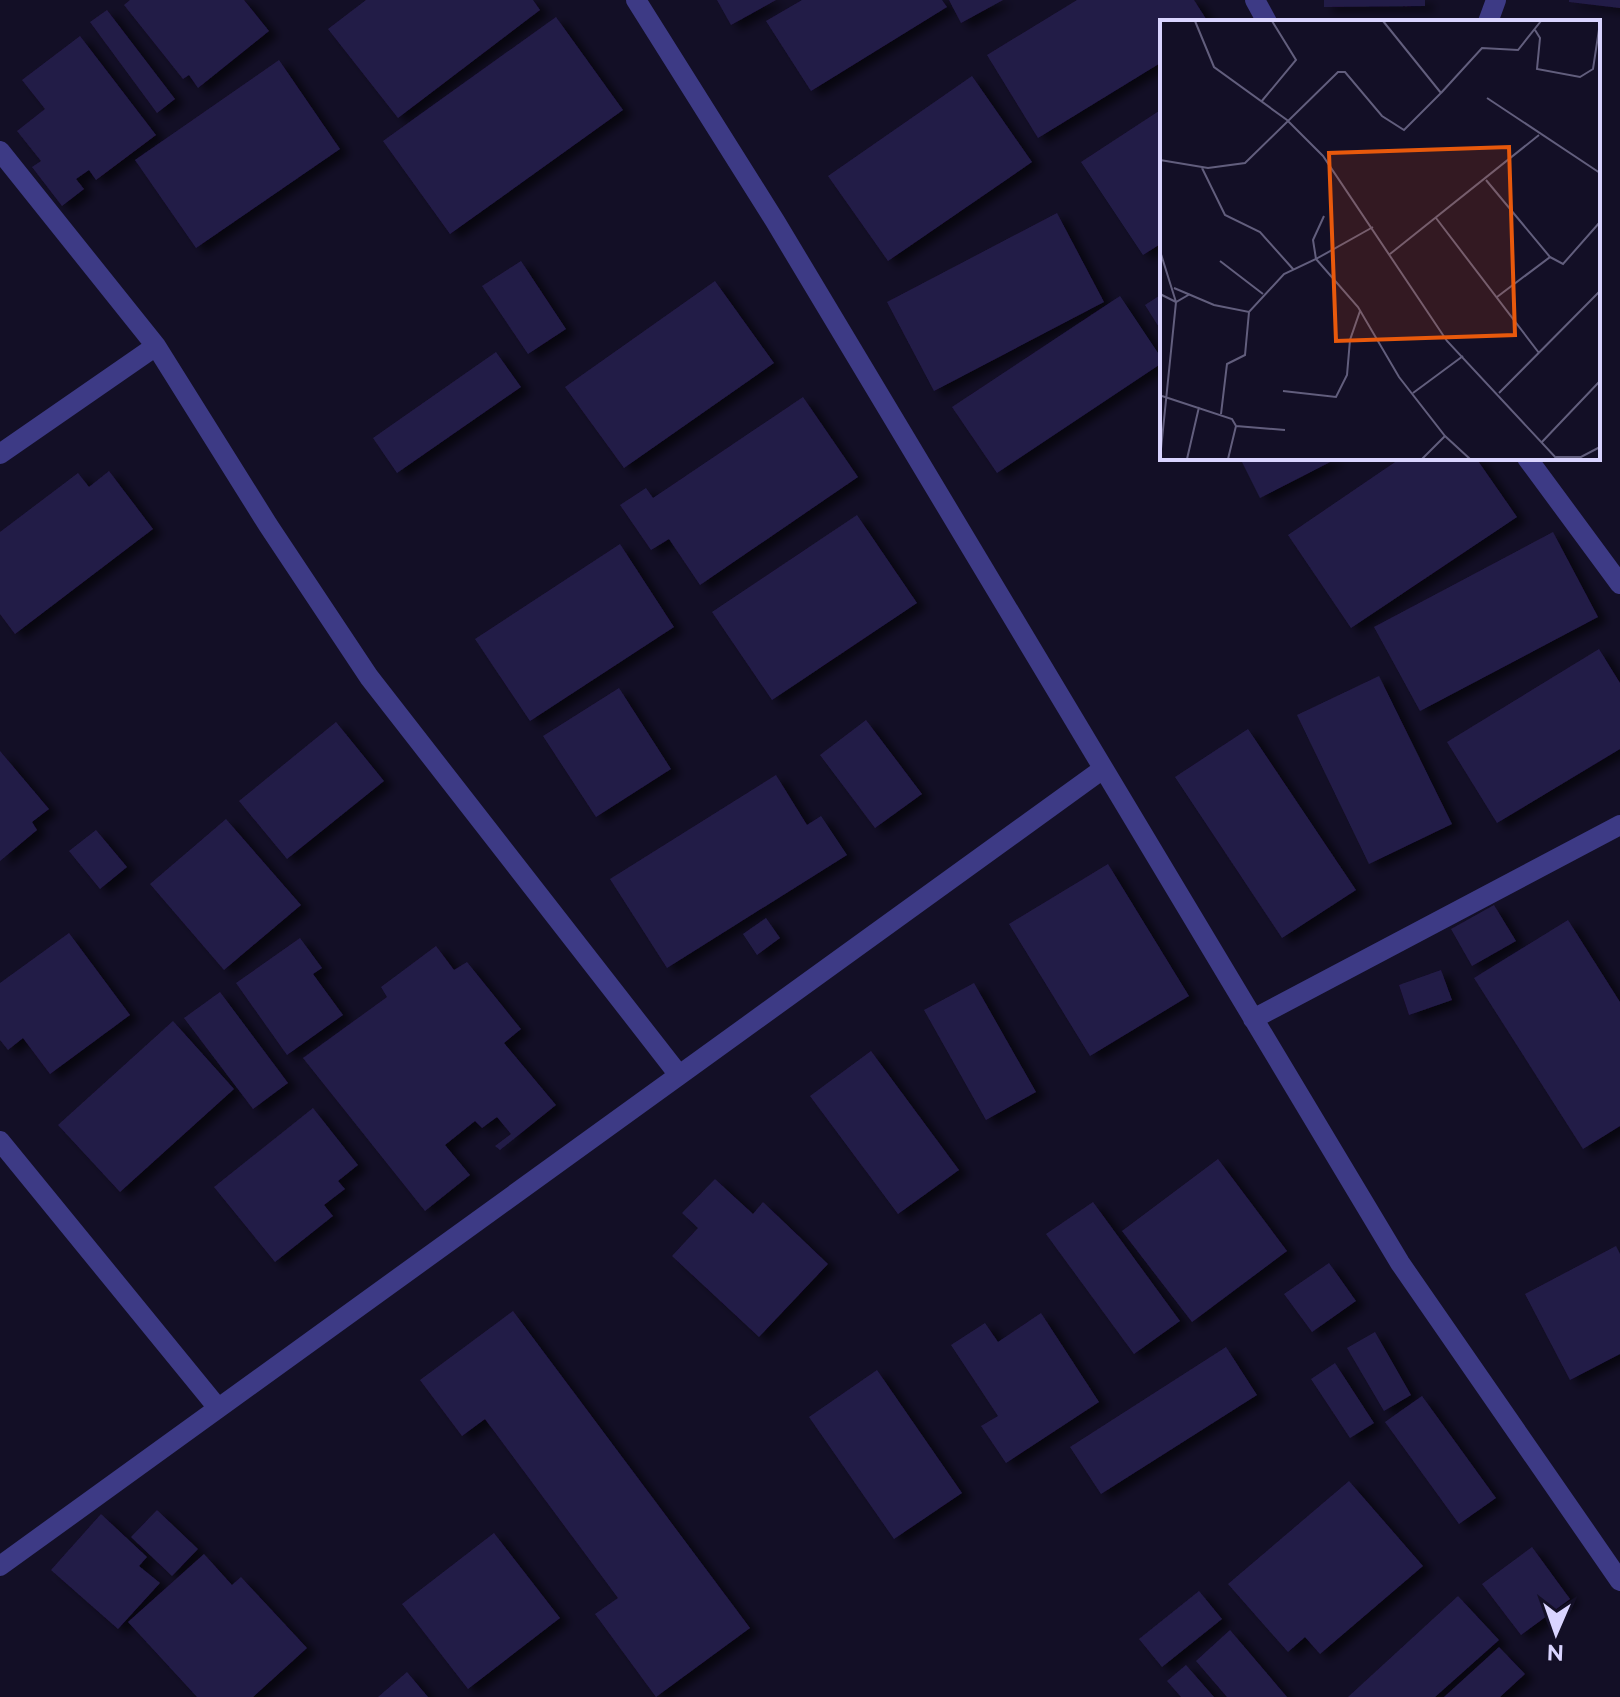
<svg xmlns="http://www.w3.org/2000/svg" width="1620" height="1697" viewBox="0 0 1620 1697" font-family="Raleway,sans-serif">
<defs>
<filter id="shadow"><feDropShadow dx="9" dy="5" stdDeviation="4" flood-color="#0009"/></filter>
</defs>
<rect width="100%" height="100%" fill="#130f26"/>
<path fill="#241b47" filter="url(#shadow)" d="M 130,0 L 244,0 L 269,31 L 198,88 L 189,75 L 183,79 L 124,5 Z
M 366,0 L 533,0 L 540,10 L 398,118 L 328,29 Z
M 717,0 L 776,0 L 731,25 Z
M 802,0 L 942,0 L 947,7 L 811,91 L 766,21 Z
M 949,0 L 1003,0 L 961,23 Z
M 1077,0 L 1194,0 L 1208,22 L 1162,22 L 1162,62 L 1038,138 L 987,55 Z
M 1324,0 L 1425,0 L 1425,6 L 1324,7 Z
M 1569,0 L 1620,0 L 1620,8 L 1569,2 Z
M 107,10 L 175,99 L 157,113 L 90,22 Z
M 556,17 L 623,110 L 450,234 L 383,141 Z
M 80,36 L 156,135 L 96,180 L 89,170 L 76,179 L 84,189 L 62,206 L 32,167 L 41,161 L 17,131 L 45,109 L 22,80 Z
M 279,60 L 340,149 L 196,248 L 135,160 Z
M 972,76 L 1032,162 L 888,261 L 828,176 Z
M 1162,109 L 1162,243 L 1143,255 L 1081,162 Z
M 1057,213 L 1104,302 L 934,391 L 887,302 Z
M 521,261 L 566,329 L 528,354 L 482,286 Z
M 715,281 L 774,363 L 624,468 L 565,387 Z
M 1162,294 L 1162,332 L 1145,305 Z
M 1120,296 L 1162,359 L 1162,363 L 997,473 L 952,407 Z
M 496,352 L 521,387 L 397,473 L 373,438 Z
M 803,397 L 858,477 L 700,585 L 669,539 L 651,550 L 620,505 L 646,488 L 653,498 Z
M 1240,458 L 1338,458 L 1260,498 Z
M 1401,458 L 1476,458 L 1517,517 L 1351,628 L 1288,535 Z
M 109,471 L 153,529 L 15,634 L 0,614 L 0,532 L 78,473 L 89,487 Z
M 857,515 L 917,603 L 772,700 L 712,612 Z
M 1553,532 L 1598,617 L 1420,711 L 1374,627 Z
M 620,544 L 674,627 L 530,721 L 475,639 Z
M 1599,649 L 1620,683 L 1620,749 L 1497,823 L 1447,742 Z
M 1379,676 L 1452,824 L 1369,864 L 1297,715 Z
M 619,688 L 671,769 L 596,817 L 543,736 Z
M 866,720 L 922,794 L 875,828 L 820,755 Z
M 336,722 L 384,781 L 287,859 L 239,801 Z
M 1248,729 L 1356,890 L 1282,938 L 1175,777 Z
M 0,751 L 49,809 L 32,822 L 37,830 L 0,861 Z
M 776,775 L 807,825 L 821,816 L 847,855 L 667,968 L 610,879 Z
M 226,819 L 301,905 L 224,970 L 150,884 Z
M 96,830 L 127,867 L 100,889 L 69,851 Z
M 1108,864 L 1189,996 L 1090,1056 L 1009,924 Z
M 1494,905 L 1516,941 L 1472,966 L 1451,929 Z
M 766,918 L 780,938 L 757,955 L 743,934 Z
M 1568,920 L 1620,1002 L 1620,1126 L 1583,1149 L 1474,978 Z
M 69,933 L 130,1015 L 50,1074 L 23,1038 L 8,1050 L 0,1040 L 0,983 Z
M 300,938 L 322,968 L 313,974 L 343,1015 L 287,1055 L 236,983 Z
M 436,946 L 454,970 L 467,962 L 521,1029 L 504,1043 L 556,1105 L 500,1150 L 495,1146 L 511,1134 L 497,1117 L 482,1128 L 475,1121 L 445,1145 L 470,1175 L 425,1211 L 303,1058 L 387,997 L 381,987 Z
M 1441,970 L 1452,1000 L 1409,1015 L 1399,985 Z
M 974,983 L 1036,1092 L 986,1120 L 924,1010 Z
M 220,992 L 288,1083 L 253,1109 L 184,1018 Z
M 173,1021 L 234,1089 L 120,1192 L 58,1125 Z
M 871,1051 L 959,1170 L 898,1214 L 810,1096 Z
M 313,1108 L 358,1165 L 338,1181 L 345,1189 L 324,1205 L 333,1216 L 275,1262 L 214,1187 Z
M 1218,1159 L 1287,1251 L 1192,1322 L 1122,1231 Z
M 715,1179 L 753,1214 L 763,1202 L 828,1264 L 759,1337 L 672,1256 L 698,1228 L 682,1213 Z
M 1093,1202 L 1180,1321 L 1134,1354 L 1046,1234 Z
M 1616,1246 L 1620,1254 L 1620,1354 L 1570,1380 L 1525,1294 Z
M 1329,1263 L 1356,1301 L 1312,1332 L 1284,1294 Z
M 513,1311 L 750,1628 L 656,1697 L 595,1614 L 618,1598 L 485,1419 L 462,1436 L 420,1380 Z
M 1041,1313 L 1099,1402 L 1006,1463 L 981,1426 L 998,1416 L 951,1345 L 985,1323 L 998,1342 Z
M 1375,1332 L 1411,1395 L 1384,1411 L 1347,1348 Z
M 1226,1347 L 1257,1395 L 1101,1494 L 1070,1447 Z
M 1335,1363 L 1374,1423 L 1350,1438 L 1311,1379 Z
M 877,1370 L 962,1493 L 894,1539 L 809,1417 Z
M 1422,1396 L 1496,1498 L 1459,1524 L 1385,1422 Z
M 1349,1481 L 1423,1566 L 1320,1654 L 1305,1637 L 1288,1652 L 1228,1584 Z
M 157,1510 L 198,1549 L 172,1576 L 131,1537 Z
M 101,1514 L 147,1557 L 139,1566 L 160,1583 L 118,1629 L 51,1570 Z
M 494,1533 L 560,1618 L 468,1689 L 402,1604 Z
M 1532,1547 L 1570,1599 L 1521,1635 L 1482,1584 Z
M 204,1554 L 232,1585 L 241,1577 L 307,1648 L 253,1697 L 197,1697 L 128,1622 Z
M 1199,1591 L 1222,1619 L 1162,1667 L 1139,1639 Z
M 1458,1596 L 1499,1640 L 1435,1697 L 1348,1697 Z
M 1230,1630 L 1287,1697 L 1227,1697 L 1196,1661 Z
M 1499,1647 L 1525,1674 L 1500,1697 L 1444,1697 Z
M 1186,1665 L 1214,1697 L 1181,1697 L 1167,1681 Z
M 407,1672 L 428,1697 L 378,1697 Z"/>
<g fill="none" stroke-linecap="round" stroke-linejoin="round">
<path stroke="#3d3a85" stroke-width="20" d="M 636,0 L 775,221 L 1400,1263 L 1620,1581
M 1255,0 L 1267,22
M 1488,22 L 1496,0
M 0,151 L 156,346 L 268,525 L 369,677 L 679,1075
M 0,454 L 156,346
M 1527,458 L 1620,584
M 1253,1019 L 1620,825
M 0,1141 L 218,1408
M 0,1566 L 1103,769"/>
</g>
<g transform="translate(1160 20)">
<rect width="440" height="440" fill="#130f26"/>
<path fill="none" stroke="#625e7d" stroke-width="2" d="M 35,1 L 54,47 L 127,100 L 163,136 L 287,321 L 397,439M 375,10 L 380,18 L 377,49 L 420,57 L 433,49 L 440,3M 281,73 L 322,28 L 358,30 L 381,1M 327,78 L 440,153M 101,82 L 136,40 L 112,1M 0,140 L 48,148 L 85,143 L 178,52 L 185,52 L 222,96 L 244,110 L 281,73 L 223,1M 42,148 L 65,195 L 100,212 L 133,249M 326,160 L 390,237 L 337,277M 276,198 L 379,333M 213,207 L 156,239 L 198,287 L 239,357 L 285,416 L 310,439M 0,231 L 16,282 L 0,439M 230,234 L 379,115M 390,237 L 403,244 L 440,202M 60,241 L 103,274M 14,268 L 54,285 L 89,292 L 124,254 L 156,239 L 153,220 L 164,196M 0,274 L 16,282 L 30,274M 123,371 L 176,377 L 187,355 L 190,320 L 200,291M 253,373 L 303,336M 339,373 L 440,271M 2,376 L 72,399 L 76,406 L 68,439M 61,394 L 67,344 L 85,335 L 89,292M 76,406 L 125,410M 381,423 L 440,361M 396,437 L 421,437 L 440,427M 27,439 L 39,387M 262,439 L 285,416"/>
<path fill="#e8590c" fill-opacity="0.15" stroke="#e8590c" stroke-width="4" d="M 349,127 L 355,315 L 176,321 L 169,133 Z"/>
<rect width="440" height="440" fill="none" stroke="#d9d4ff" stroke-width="4"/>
</g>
<g transform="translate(1556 1633) rotate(182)" stroke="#130f26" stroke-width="6" paint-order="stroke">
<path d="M0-6L14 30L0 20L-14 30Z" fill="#d9d4ff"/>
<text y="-12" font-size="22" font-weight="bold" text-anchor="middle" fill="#d9d4ff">N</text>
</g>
</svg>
